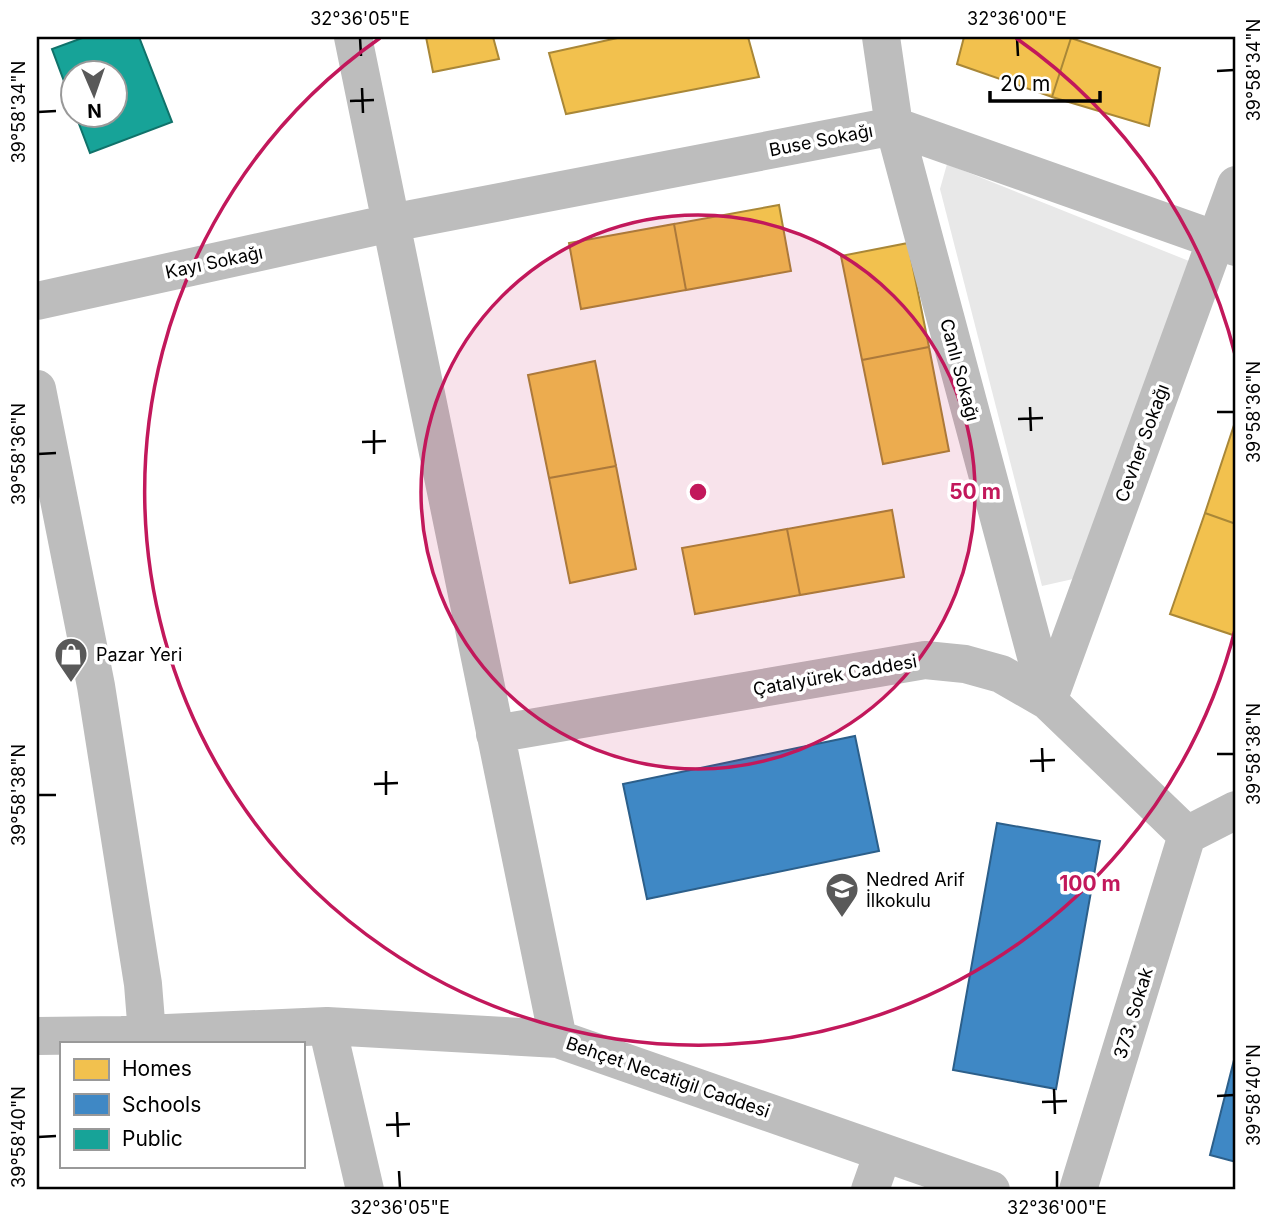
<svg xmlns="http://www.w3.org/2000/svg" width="1273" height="1227" viewBox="0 0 1273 1227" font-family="Inter,sans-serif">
<rect width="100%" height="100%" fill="#fff"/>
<path fill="#e8e8e8" d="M 947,164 L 1189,261 L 1082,577 L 1042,586 L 940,189 Z"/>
<path fill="#f2c14e" stroke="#a98737" stroke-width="2" d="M 426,37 L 493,37 L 499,59 L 433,72 Z
M 622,37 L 748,37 L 759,77 L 566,114 L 549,53 Z
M 964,37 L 1071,38 L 1052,97 L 957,64 Z
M 1071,38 L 1160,68 L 1149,126 L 1052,97 Z
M 779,205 L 791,271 L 686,290 L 674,224 Z
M 674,224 L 686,290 L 581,309 L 569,243 Z
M 908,243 L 929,347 L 862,360 L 841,256 Z
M 929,347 L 949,451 L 883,464 L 862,360 Z
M 595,361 L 616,466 L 549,478 L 528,375 Z
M 1236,419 L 1236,524 L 1205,513 Z
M 616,466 L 636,569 L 570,583 L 549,478 Z
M 892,510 L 904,577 L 800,595 L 787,529 Z
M 1205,513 L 1236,524 L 1236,636 L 1170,614 Z
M 787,529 L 800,595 L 695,614 L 682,548 Z"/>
<path fill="#3f88c5" stroke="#2c5f8a" stroke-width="2" d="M 855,736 L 879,851 L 647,899 L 623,784 Z
M 997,823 L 1100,841 L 1056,1089 L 953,1070 Z
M 1236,1052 L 1236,1162 L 1210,1155 Z"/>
<path fill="#17a398" stroke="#10726a" stroke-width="2" d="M 85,37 L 139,37 L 172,122 L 90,153 L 76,116 L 116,116 L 116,74 L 74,74 L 74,108 L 52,49 Z"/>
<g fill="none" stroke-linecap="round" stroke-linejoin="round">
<path stroke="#bdbdbd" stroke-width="38" d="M 353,37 L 558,1039
M 881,37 L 894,126 L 1048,701
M 37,301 L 391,223 L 894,126 L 1236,247
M 37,389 L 96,686 L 143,984 L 147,1034
M 1048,701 L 1236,185
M 495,734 L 925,660 L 965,664 L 1001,674 L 1048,701 L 1187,835 L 1236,810
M 327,1026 L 365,1190
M 37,1036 L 122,1035 L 327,1026 L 558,1039 L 991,1190
M 870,1190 L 883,1153
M 1078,1190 L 1187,835"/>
</g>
<path fill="none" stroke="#000" stroke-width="2.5" d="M 360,38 L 361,56M 1017,38 L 1018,56M 1217,71 L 1234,70M 362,88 L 363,113M 350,101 L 374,100M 38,112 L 56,111M 1030,407 L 1031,431M 1217,412 L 1234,412M 1018,419 L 1043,418M 374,430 L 374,454M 362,442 L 386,441M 38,454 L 56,453M 1042,748 L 1043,772M 1217,754 L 1234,754M 1030,761 L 1055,760M 386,771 L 386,795M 374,784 L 398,783M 38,795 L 56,795M 1054,1089 L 1055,1114M 1217,1096 L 1234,1095M 1042,1102 L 1067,1101M 397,1112 L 398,1137M 386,1125 L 410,1124M 38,1137 L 56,1136M 399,1171 L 400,1188M 1057,1171 L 1057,1188"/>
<circle cx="698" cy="492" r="277" fill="#c2185b" fill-opacity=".12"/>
<g fill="none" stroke="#c2185b" stroke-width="3.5">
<circle cx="698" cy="492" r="277"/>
<path d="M1236 626A554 554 0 1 1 380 38M1016 38A554 554 0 0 1 1236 358"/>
</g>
<defs>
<symbol id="shop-pin" viewBox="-11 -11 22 30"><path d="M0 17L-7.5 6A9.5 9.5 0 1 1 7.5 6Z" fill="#595959" stroke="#fff"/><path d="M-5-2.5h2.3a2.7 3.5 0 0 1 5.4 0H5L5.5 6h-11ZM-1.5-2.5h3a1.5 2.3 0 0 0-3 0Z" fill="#fff"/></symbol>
<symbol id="school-pin" viewBox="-11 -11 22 30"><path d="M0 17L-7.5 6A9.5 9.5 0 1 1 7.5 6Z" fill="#595959" stroke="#fff"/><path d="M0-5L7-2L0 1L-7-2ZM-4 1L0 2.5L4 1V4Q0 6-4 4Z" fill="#fff"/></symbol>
</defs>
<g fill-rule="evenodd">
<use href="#shop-pin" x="52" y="635" width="38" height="52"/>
<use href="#school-pin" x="823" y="870" width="38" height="52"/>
</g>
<g text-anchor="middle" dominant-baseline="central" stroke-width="7" stroke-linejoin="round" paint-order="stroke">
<g font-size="18" fill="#000" stroke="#fff">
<text transform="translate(821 140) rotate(-11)">Buse Sokağı</text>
<text transform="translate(214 262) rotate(-12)">Kayı Sokağı</text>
<text transform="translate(960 370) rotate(75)">Canlı Sokağı</text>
<text transform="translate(1142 443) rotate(-70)">Cevher Sokağı</text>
<text transform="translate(835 675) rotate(-10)">Çatalyürek Caddesi</text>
<text transform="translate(1133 1013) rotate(-73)">373. Sokak</text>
<text transform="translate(668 1077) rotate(19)">Behçet Necatigil Caddesi</text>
</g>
<g font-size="18" fill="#000" stroke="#fff" text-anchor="start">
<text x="96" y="654">Pazar Yeri</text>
<text x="866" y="879">Nedred Arif<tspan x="866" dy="21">İlkokulu</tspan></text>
</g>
</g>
<circle cx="698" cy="492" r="10" fill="#c2185b" stroke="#fff" stroke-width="3.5"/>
<g font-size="21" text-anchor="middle" font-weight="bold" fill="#c2185b" stroke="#fff" stroke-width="7" stroke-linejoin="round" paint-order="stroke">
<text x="975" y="499">50 m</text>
<text x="1090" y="891">100 m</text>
</g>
<rect width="1273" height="1227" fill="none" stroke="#ffffff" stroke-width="77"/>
<rect x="60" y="1042" width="245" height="126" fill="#ffffff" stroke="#999999" stroke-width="2"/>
<rect x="74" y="1059" width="35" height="21" fill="#f2c14e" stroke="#999999" stroke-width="2"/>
<text x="122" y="1076" font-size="21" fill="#000000">Homes</text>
<rect x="74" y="1094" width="35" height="21" fill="#3f88c5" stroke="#999999" stroke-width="2"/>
<text x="122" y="1112" font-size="21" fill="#000000">Schools</text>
<rect x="74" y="1129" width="35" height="21" fill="#17a398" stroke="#999999" stroke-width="2"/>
<text x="122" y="1146" font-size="21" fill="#000000">Public</text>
<g transform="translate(94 94) rotate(178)"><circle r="33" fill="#ffffff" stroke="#999999" stroke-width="2"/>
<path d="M0-5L12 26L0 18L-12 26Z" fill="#595959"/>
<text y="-10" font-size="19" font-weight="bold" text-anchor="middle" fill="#000000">N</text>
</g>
<path d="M990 91v10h110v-10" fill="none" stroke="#000000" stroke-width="3.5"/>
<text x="1000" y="91" font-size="21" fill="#000000" stroke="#ffffff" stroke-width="5" paint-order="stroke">20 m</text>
<rect x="38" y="38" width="1196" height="1150" fill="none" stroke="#000" stroke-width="2.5"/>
<g font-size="18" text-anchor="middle" fill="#000">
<text x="360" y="25">32°36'05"E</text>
<text x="1017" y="25">32°36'00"E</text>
<text transform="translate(1254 70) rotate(-90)" y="6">39°58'34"N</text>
<text transform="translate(19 112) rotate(-90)" y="6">39°58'34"N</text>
<text transform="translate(1254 412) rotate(-90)" y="6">39°58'36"N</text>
<text transform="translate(19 454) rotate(-90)" y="6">39°58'36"N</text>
<text transform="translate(1254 754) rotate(-90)" y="6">39°58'38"N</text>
<text transform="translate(19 795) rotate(-90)" y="6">39°58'38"N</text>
<text transform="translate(1254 1095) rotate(-90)" y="6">39°58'40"N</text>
<text transform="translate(19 1137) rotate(-90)" y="6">39°58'40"N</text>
<text x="400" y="1214">32°36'05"E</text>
<text x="1057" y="1214">32°36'00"E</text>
</g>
</svg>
